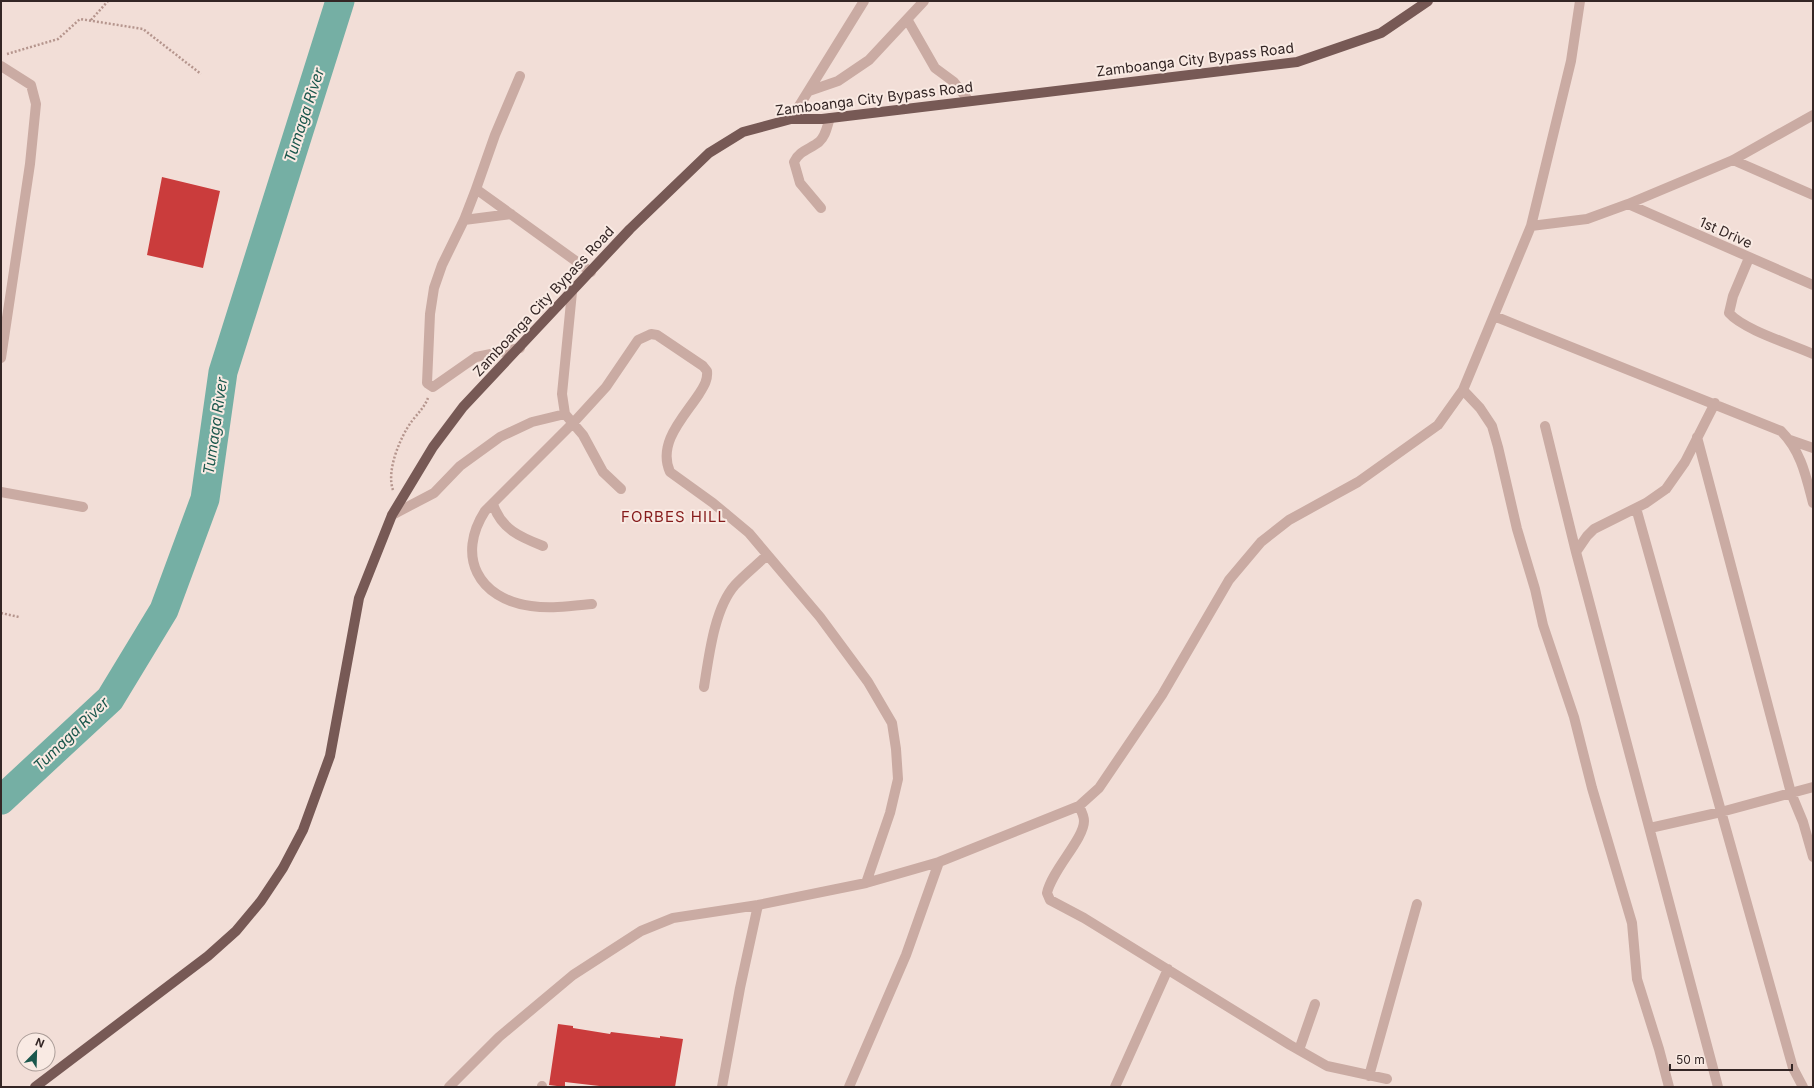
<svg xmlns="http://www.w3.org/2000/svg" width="1814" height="1088" viewBox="0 0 1814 1088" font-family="Inter,sans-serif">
<rect width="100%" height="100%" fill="#f2ded7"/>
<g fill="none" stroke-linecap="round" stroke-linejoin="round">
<path stroke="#75afa4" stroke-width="29" d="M 1,800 L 110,699 L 164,610 L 205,499 L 223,372 L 340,1"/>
</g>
<path fill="#ca3c3c" d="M 162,177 L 220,191 L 203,268 L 147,255 Z
M 558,1024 L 573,1026 L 573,1028 L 610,1034 L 611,1032 L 660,1038 L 660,1036 L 683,1039 L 675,1087 L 608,1087 L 565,1082 L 565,1087 L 549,1085 Z"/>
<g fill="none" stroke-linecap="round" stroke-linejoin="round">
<path stroke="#b5958d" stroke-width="2.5" stroke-dasharray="2 2" stroke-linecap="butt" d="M 91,20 L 108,1
M 7,54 L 58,39 L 80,19 L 143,29 L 201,74
M 393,490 C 386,471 400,437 412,421 C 418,413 424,408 428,398
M 1,613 L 19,617"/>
<path stroke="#caaba3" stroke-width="10" d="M 907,19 L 935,68 L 954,82 L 969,101
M 1,66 L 31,85 L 36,104 L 30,164 L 1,358
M 520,76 L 495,135 L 476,189 L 591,272
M 809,91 L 838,81 L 869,60 L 924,1
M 791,119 L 864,1
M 1733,160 L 1813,195
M 476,189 L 464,220 L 442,265 L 434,288 L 430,314 L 427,383 L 433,387 L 476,357 L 520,348
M 1628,204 L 1813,285
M 821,208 L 800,183 L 794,162 C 799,151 810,149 819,142 C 826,136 827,126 830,118
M 464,220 L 511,214
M 1531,226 L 1587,219 L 1628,204 L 1733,160 L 1813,115
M 1749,258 L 1733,296 L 1729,313 C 1744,330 1791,344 1813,354
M 572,292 L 562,394 L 565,414 L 583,435 L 603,472 L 621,489
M 1494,316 L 1781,431 C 1801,451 1806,476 1813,503
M 1463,390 L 1480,408 L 1492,426 L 1498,447 L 1517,529 L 1535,589 L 1543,625 L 1574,717 L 1592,788 L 1632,923 L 1637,979 L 1659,1049 L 1669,1087
M 1545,426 L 1576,552 L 1718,1087
M 1697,437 L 1791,793 L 1803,822 L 1813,857
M 1790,440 L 1813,448
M 1,492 L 83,507
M 493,504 C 501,529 520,537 543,546
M 1636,508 L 1793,1068 L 1803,1087
M 392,515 L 434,493 L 460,466 L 500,437 L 532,422 L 565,414
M 1576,552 L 1587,536 L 1594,529 L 1646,503 L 1666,489 L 1685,462 L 1715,403
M 592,604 C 572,606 551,609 531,606 C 478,599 456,556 485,511 L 574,422 L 606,387 L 638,340 L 651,334 L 657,335 L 703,366 L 707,371 C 708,380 704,386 699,394 C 684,417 657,443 670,472 L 713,503 L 749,533 L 820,617 L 868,682 L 892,723 L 896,749 L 898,779 L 890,813 L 866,883
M 704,687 C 709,656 714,609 735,585 C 745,574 757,565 767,555
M 1079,806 C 1081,810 1084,816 1084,821 C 1084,839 1052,870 1047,893 L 1050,900 L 1084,918 L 1290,1045 L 1327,1066 L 1387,1079
M 1650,828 L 1721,812 L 1813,787
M 1299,1050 L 1315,1004
M 1369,1076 L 1417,904
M 449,1087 L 499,1037 L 573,975 L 641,931 L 673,918 L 758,905 L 866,883 L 939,862 L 1079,806 L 1099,788 L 1162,695 L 1229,580 L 1261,542 L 1289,520 L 1358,482 L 1438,425 L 1463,390 L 1531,226 L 1571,61 L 1580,1
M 542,1087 L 542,1086
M 722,1087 L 740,988 L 758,905
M 849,1087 L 906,955 L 939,862
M 1115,1087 L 1168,969"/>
<path stroke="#775955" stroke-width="10" d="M 35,1087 L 208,956 L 236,931 L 261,901 L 283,868 L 303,830 L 330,756 L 359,598 L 392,515 L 433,447 L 463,407 L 630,229 L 709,153 L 743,132 L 791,119 L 822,119 L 1297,62 L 1381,33 L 1428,1"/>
</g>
<g text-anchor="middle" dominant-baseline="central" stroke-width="4" stroke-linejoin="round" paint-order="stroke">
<g font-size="14" fill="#342625" stroke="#f9eae3">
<text transform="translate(1195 59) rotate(-7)">Zamboanga City Bypass Road</text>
<text transform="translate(874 98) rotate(-7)">Zamboanga City Bypass Road</text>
<text transform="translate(1726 232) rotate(24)">1st Drive</text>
<text transform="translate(543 301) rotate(-47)">Zamboanga City Bypass Road</text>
</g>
<g font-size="15" font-style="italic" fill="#1a574c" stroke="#f9eae3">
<text transform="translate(304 115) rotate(-72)">Tumaga River</text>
<text transform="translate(215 426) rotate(-82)">Tumaga River</text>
<text transform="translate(71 734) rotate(-44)">Tumaga River</text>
</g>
<g font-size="15" letter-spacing="1" fill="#861c1c" stroke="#f9eae3">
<text x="674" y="516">FORBES HILL</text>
</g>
</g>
<rect width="1814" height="1088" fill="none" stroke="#342625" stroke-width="4"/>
<g transform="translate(36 1052) rotate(23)"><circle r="19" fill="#f9eae3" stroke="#aa9c97"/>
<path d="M0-3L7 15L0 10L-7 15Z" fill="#1a574c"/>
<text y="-6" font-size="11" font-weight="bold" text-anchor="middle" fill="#342625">N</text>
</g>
<path d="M1670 1064v6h122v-6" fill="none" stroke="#342625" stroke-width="2"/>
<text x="1676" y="1064" font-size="12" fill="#342625" stroke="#f9eae3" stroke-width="3" paint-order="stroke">50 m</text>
</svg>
